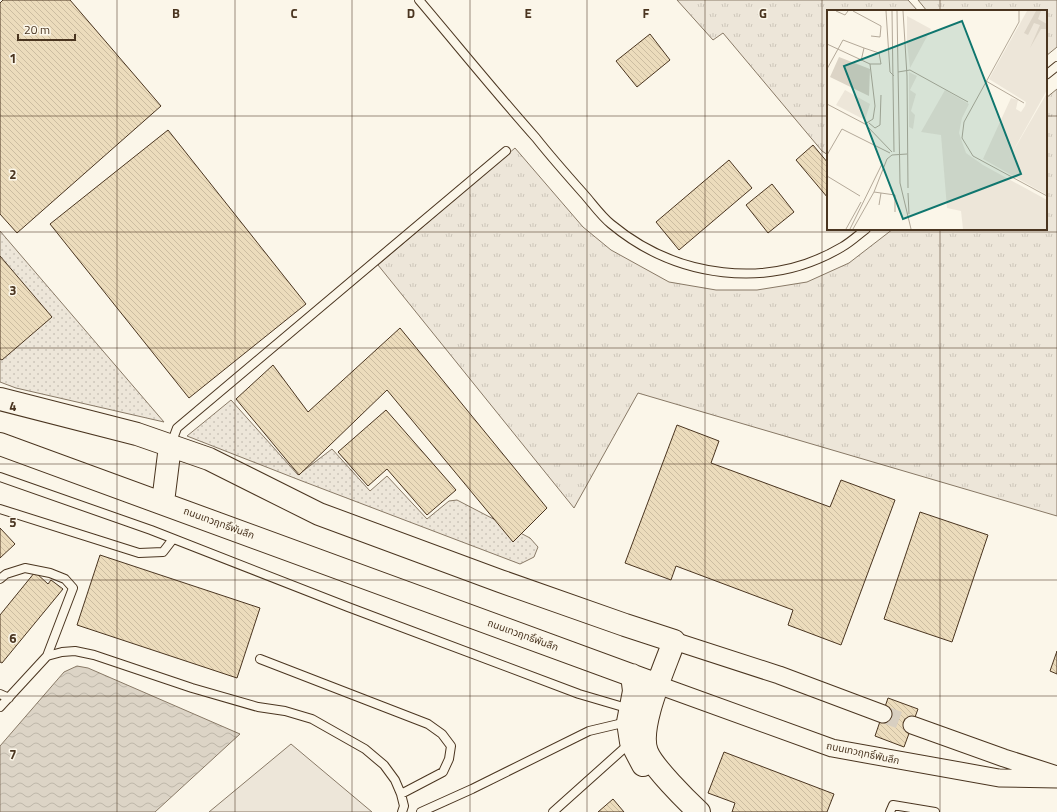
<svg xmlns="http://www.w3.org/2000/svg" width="1057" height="812" viewBox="0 0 1057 812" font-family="'Titillium Web','Noto Sans Thai',sans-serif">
<defs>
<pattern id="grass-tufts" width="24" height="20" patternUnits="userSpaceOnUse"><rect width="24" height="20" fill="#ede6d9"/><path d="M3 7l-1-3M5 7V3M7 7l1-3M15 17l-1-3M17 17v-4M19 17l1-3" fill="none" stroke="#cdc6ba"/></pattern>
<pattern id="garden-dots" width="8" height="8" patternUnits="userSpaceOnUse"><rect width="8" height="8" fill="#ede6d9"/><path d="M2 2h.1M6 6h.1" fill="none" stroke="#cdc6ba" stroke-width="1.8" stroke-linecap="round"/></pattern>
<pattern id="water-waves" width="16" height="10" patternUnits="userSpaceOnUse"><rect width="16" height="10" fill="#dcd4c6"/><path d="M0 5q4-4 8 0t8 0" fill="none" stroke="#beb7aa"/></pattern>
<pattern id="building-back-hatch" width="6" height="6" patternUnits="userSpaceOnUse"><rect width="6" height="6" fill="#ecdcbc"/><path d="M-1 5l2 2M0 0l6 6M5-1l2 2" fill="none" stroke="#ccbda1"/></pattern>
</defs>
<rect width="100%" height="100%" fill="#fbf6e9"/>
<path fill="url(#grass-tufts)" stroke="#887966" d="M 677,0 L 908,0 L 918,11 L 828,11 L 828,155 L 822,151 L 723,33 L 713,40 Z
M 918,0 L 1057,0 L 1057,47 L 1046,56 L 1046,11 L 927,11 Z
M 1057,89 L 1057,516 L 638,393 L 574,508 L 378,265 L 515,148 L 583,227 L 611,250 L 669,282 L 716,290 L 757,290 L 807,282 L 849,263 L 893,229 L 1046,229 L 1046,98 Z"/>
<path fill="#ede6d9" stroke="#887966" d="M 291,744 L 372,812 L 209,812 Z"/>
<path fill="url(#garden-dots)" stroke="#887966" d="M 0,231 L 164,422 L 16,388 L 0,382 Z
M 231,400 L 298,475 L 332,449 L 370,491 L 387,476 L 427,519 L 449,501 L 457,500 L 530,538 L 538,547 L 534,557 L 520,564 L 302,481 L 187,436 Z"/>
<path fill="url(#water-waves)" stroke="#887966" d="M 77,666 L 88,668 L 240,734 L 155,812 L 0,812 L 0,746 L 64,672 Z"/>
<path fill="url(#building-back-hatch)" stroke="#4a3520" d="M 3,0 L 70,0 L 161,106 L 17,233 L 0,214 L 0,3 Z
M 650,34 L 670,60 L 637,87 L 616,61 Z
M 168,130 L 306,304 L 189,398 L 50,224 Z
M 813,145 L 828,163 L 828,198 L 796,160 Z
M 729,160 L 752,188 L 679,250 L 656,222 Z
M 772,184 L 794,212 L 768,233 L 746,205 Z
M 0,256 L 52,317 L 2,360 L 0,359 Z
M 400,328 L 547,508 L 513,542 L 387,390 L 299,475 L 236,399 L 273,365 L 308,412 Z
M 386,410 L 456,490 L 427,515 L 387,469 L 368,486 L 338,452 Z
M 677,425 L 719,441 L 711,463 L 830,507 L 841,480 L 895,500 L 841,645 L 788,625 L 793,610 L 676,566 L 671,580 L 625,563 Z
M 920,512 L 988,535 L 952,642 L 884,619 Z
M 0,528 L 15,544 L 0,558 Z
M 100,555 L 260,608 L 237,678 L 77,625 Z
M 35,572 L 48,584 L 51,580 L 63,589 L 2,663 L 0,662 L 0,615 Z
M 1057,651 L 1057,674 L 1050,671 Z
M 888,698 L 918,709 L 904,747 L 875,736 Z
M 724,752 L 834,794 L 827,812 L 732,812 L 735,803 L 708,793 Z
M 613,799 L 624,812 L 598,812 Z"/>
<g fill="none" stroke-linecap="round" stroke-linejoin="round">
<path stroke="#d8cfc1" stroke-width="17" stroke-dasharray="17 8" stroke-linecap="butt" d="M 883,714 L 912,725"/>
<defs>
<path id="lane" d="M 419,0 C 458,46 496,93 536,138 C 551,157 567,175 583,193 C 592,203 601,216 611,224 C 676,278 768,291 842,247 C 851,242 858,235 866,229
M 1046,75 L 1057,66
M 171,444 L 177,428 L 506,151
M 0,477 L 151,530 L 348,607 L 579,694 L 630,709
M 0,509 L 139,553 L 163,552 L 173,539
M 0,579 L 6,574 L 25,568 L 50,573 L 65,579 L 73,588 L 47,656
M 260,659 L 428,724 L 442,734 L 451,746 L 449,759 L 443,772 L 401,794
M 0,694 L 9,698
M 0,707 L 47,656 L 62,652 L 75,651 L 94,655 L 192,688 L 258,707 L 285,711 L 312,719 L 365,749 L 384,765 L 395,780 L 401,794 L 404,806 L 402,812
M 421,812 L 472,789 L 589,731 L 627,722
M 553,812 L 630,743
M 890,812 L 893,805 L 935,812"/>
<path id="street" d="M 674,641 L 779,675 L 883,714
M 658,685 L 832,748 L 999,778 L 1057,779
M 912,725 L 1004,758 L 1054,774"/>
<path id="secondary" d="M 0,399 L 137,434 L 209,459 L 319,514 L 500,581 L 625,625 L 674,641 C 665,667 637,727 647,752 C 653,767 686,800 699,812
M 0,444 L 658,685
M 163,502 L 170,446
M 632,675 L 634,691 L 628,722 L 631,742 L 643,765"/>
</defs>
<use href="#lane" stroke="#4a3520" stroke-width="10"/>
<use href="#street" stroke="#4a3520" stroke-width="19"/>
<use href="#secondary" stroke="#4a3520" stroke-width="24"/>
<use href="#lane" stroke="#fbf6e9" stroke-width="8"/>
<use href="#street" stroke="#fbf6e9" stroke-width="17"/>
<use href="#secondary" stroke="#fbf6e9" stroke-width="22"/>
</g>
<path fill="none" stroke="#4a3520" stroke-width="1" stroke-opacity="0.55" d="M 117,0 L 117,812M 235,0 L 235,812M 352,0 L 352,812M 470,0 L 470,812M 587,0 L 587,812M 705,0 L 705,812M 822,0 L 822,812M 940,0 L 940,11M 0,116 L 828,116M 1046,116 L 1057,116M 940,229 L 940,812M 0,232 L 1057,232M 0,348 L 1057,348M 0,464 L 1057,464M 0,580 L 1057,580M 0,696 L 1057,696"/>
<g text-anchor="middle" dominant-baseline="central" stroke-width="3" stroke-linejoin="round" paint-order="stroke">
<g font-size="10" fill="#4a3520" stroke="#fbf6e9">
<text transform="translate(219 523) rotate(20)">ถนนเทวฤทธิ์พันลึก</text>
<text transform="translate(523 635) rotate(20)">ถนนเทวฤทธิ์พันลึก</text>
<text transform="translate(863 753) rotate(12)">ถนนเทวฤทธิ์พันลึก</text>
</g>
</g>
<g transform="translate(827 10)">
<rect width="220" height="220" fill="#fbf6e9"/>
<path d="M 200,1 L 220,1 L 220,80 L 181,150 L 220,83 L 220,185 L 156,149 L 184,88 L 191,90 L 189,99 L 194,102 L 198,96 L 199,92 L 162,69 ZM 118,80 L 142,94 L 135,108 L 132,123 L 139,143 L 156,155 L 220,190 L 220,219 L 136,219 L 134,201 L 120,198 L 114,125 L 94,122 Z" fill="#ede6d9"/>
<path d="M 18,80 L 43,94 L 38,110 L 9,95 Z" fill="#ede6d9"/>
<path d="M 80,6 L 104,19 L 83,58 L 80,34 ZM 82,62 L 90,66 L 83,80 L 89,84 L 84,101 L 88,105 L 86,119 L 82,117 Z" fill="#ede6d9"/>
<path d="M 209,1 L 214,1 L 211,9 L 220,14 L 220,19 L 214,19 L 203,38 L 213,15 L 207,13 L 201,25 L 197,23 ZM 12,47 L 43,59 L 42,86 L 3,67 Z" fill="#dcd4c6"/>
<path fill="none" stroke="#b4a999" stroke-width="1" d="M 9,1 L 18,5 L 21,1M 26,1 L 54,16 L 53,27 L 44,26M 59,1 L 63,62 L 67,66M 65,1 L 67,142M 70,1 L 73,173 L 84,219M 76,1 L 80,66 L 81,178M 192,1 L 192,12 L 137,112 L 135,128 L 146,146 L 220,186M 0,34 L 43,54 L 48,96 L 46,109 L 38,114 L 0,94M 34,51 L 37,38 L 52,43 L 54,54 L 43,54M 0,59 L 16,30 L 37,38M 71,62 L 83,60 L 141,92M 159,71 L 197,93M 42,113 L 48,118 L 53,115 L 54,85M 38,114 L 65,142M 0,145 L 15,119 L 63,143M 0,166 L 33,186M 47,182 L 68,185 L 68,202M 81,183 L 82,204M 52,195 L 54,183M 19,219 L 34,192M 23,219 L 55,154M 26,219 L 47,182 L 60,149 L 65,145 L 80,144"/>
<path fill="#0f766e" fill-opacity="0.15" stroke="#0f766e" stroke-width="2" d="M 135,11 L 194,164 L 76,209 L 17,56 Z"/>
<rect width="220" height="220" fill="none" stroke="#4a3520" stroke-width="2"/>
</g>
<g font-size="13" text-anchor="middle" font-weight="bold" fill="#4a3520" stroke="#fbf6e9" stroke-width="3" stroke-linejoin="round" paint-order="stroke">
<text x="176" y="18">B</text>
<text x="294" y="18">C</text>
<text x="411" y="18">D</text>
<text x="528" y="18">E</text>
<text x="646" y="18">F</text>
<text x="763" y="18">G</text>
<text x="13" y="63">1</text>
<text x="13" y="179">2</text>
<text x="13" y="295">3</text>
<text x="13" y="411">4</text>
<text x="13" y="527">5</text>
<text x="13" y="643">6</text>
<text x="13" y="759">7</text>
</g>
<path d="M18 34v6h57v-6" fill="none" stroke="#4a3520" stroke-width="2"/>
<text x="24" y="34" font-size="12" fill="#4a3520" stroke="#fbf6e9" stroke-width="3" paint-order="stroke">20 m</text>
</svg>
